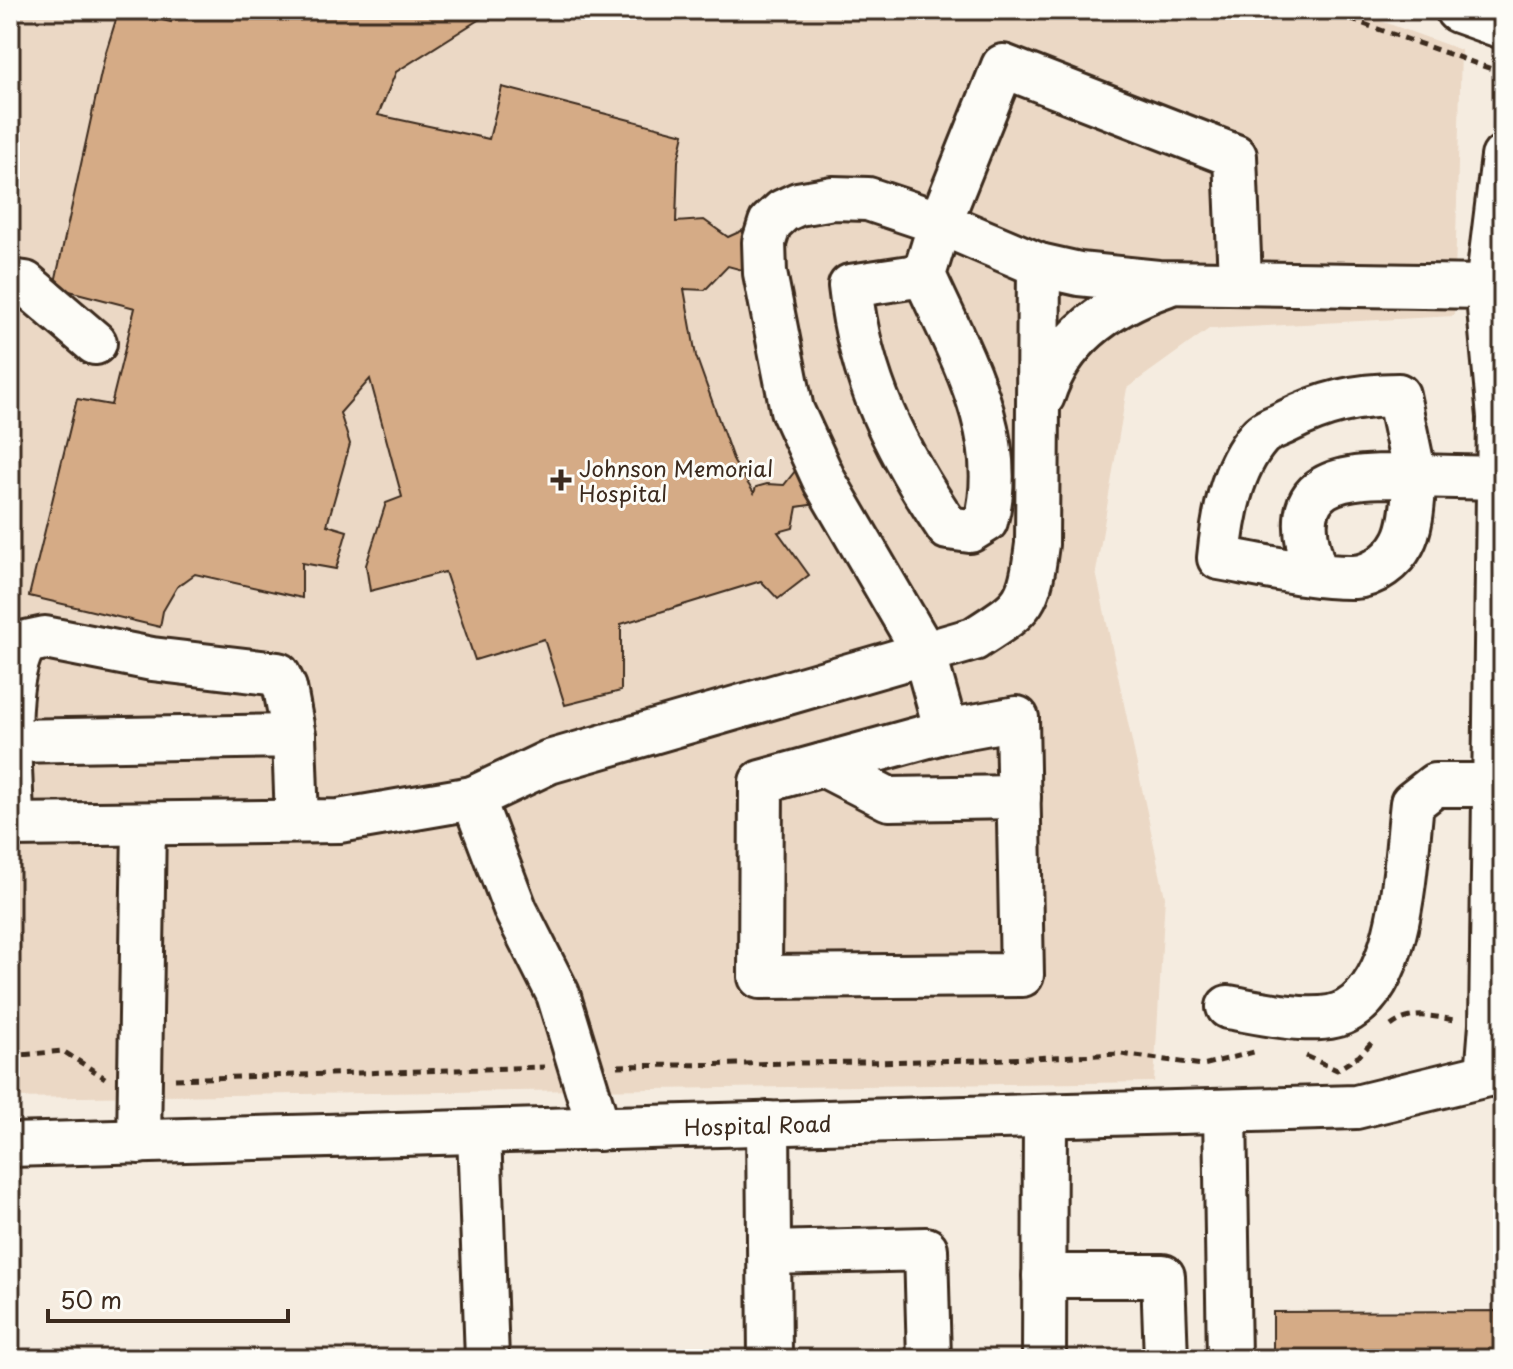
<svg xmlns="http://www.w3.org/2000/svg" width="1513" height="1369" viewBox="0 0 1513 1369" font-family="'Playpen Sans',sans-serif">
<rect width="100%" height="100%" fill="#f5ece0"/>
<filter id="ink" filterUnits="userSpaceOnUse"><feTurbulence type="fractalNoise" baseFrequency=".0125" numOctaves="2"/><feDisplacementMap in="SourceGraphic" scale="16" xChannelSelector="R" yChannelSelector="G"/><feConvolveMatrix kernelMatrix="1 2 1 2 8 2 1 2 1" color-interpolation-filters="sRGB"/></filter>
<g filter="url(#ink)">
<path fill="#ebd8c5" d="M 10,10 L 1351,10 L 1461,50 L 1454,316 L 1209,329 L 1127,388 L 1096,572 L 1165,897 L 1154,1082 L 10,1098 Z"/>
<path fill="#d5ab86" stroke="#3b2a1e" stroke-width="2" d="M 119,10 L 171,22 L 175,10 L 217,15 L 218,10 L 494,10 L 396,72 L 378,115 L 489,139 L 502,87 L 684,134 L 678,161 L 676,222 L 704,220 L 728,237 L 750,227 L 757,274 L 728,266 L 705,290 L 684,289 L 696,356 L 734,462 L 754,493 L 756,487 L 767,484 L 784,485 L 803,461 L 830,502 L 797,507 L 793,528 L 778,532 L 809,575 L 778,599 L 761,581 L 621,624 L 621,691 L 565,705 L 544,639 L 475,660 L 445,572 L 370,591 L 366,565 L 386,503 L 402,497 L 370,379 L 340,413 L 350,444 L 327,525 L 347,531 L 336,569 L 302,563 L 302,598 L 195,574 L 177,587 L 163,611 L 160,627 L 29,596 L 77,399 L 111,405 L 135,308 L 54,287 L 105,55 Z
M 1494,1182 L 1503,1182 L 1503,1286 L 1495,1286 Z
M 1503,1311 L 1503,1359 L 1273,1359 L 1273,1312 Z"/>
<g fill="none" stroke-linecap="round" stroke-linejoin="round">
<defs>
<g id="minor">
<path d="M 1039,265 L 940,223 L 1003,66 L 1235,156 L 1240,281"/>
<path d="M 924,275 C 958,351 1009,435 986,521 L 970,531 L 948,528 C 896,451 860,380 850,286 L 924,275 L 940,223 L 868,199 L 833,198 L 798,204 L 783,211 L 770,223 L 764,242 L 765,273 L 792,410 L 825,482 L 924,652 L 946,731 L 1017,718 L 1022,975 L 760,977 L 761,782 L 946,731"/>
<path d="M 10,281 L 25,283 L 95,343"/>
<path d="M 1043,396 C 1061,338 1111,304 1166,285"/>
<path d="M 1316,572 C 1281,476 1340,475 1415,476 C 1413,496 1413,525 1403,543 C 1394,560 1374,576 1354,577 C 1315,578 1258,565 1219,558 C 1223,517 1231,469 1259,437 C 1265,430 1278,426 1286,422 C 1323,403 1356,395 1398,395 L 1415,476 L 1497,478"/>
<path d="M 11,741 L 294,736 L 297,821"/>
<path d="M 823,765 L 889,799 L 1019,797"/>
<path d="M 10,825 L 339,821 L 473,798"/>
<path d="M 12,825 C 12,775 0,683 26,642 L 45,638 L 152,659 L 278,674 L 285,688 L 294,736"/>
<path d="M 1228,1007 C 1259,1012 1321,1028 1349,1010 C 1404,976 1405,862 1412,803 L 1435,785 L 1503,785"/>
<path d="M 1487,1075 L 1491,1025 L 1499,417 L 1487,287 L 1503,157"/>
<path d="M 1225,1111 L 1229,1359"/>
<path d="M 768,1123 L 770,1359"/>
<path d="M 599,1129 L 558,994 L 516,911 L 473,798 L 549,762 L 974,639 C 1025,606 1029,606 1037,544 L 1039,265 L 1079,274 L 1158,282 L 1487,287"/>
<path d="M 479,1132 L 487,1359"/>
<path d="M 139,1142 L 144,824"/>
<path id="s1" d="M 10,1145 L 1356,1107 L 1487,1075 L 1503,1074"/>
<path d="M 770,1253 L 926,1249 L 929,1359"/>
<path d="M 1044,1276 L 1163,1276 L 1166,1359"/>
<path d="M 1044,1359 L 1045,1116"/>
</g>
<path id="major" d="M 1458,10 L 1503,26"/>
</defs>
<use href="#minor" stroke="#3b2a1e" stroke-width="48"/>
<use href="#major" stroke="#3b2a1e" stroke-width="50"/>
<path stroke="#3b2a1e" stroke-width="5" stroke-dasharray="8 6" stroke-linecap="butt" d="M 1324,10 L 1503,73
M 1391,1026 C 1410,1011 1432,1016 1454,1020
M 10,1056 L 63,1051 L 105,1078
M 1306,1056 L 1337,1070 L 1359,1056 L 1374,1040
M 618,1066 L 984,1060 L 1121,1054 L 1203,1065 L 1258,1051
M 175,1079 L 544,1067"/>
<use href="#minor" stroke="#fdfcf7" stroke-width="42"/>
<use href="#major" stroke="#fdfcf7" stroke-width="44"/>
</g>
</g>
<path fill="#3b2a1e" stroke="#fdfcf7" stroke-width="3" d="M557 468h8v8h8v8h-8v8h-8v-8h-8v-8h8z"/>
<g text-anchor="middle" dominant-baseline="central" stroke-width="6" stroke-linejoin="round" paint-order="stroke">
<g font-size="22" fill="#3b2a1e" stroke="#fdfcf7" text-anchor="start">
<text x="579" y="467">Johnson Memorial<tspan x="579" dy="25">Hospital</tspan></text>
</g>
<g font-size="22" fill="#3b2a1e" stroke="#fdfcf7">
<text stroke="none"><textPath href="#s1" startOffset="748">Hospital Road</textPath></text>
</g>
</g>
<rect width="1513" height="1369" fill="none" stroke="#fdfcf7" stroke-width="40"/>
<rect x="20" y="20" width="1473" height="1329" fill="none" stroke="#3b2a1e" stroke-width="3" filter="url(#ink)"/>
<path d="M48 1309v12h240v-12" fill="none" stroke="#3b2a1e" stroke-width="4"/>
<text x="60" y="1309" font-size="24" fill="#3b2a1e" stroke="#fdfcf7" stroke-width="6" paint-order="stroke">50 m</text>
</svg>
